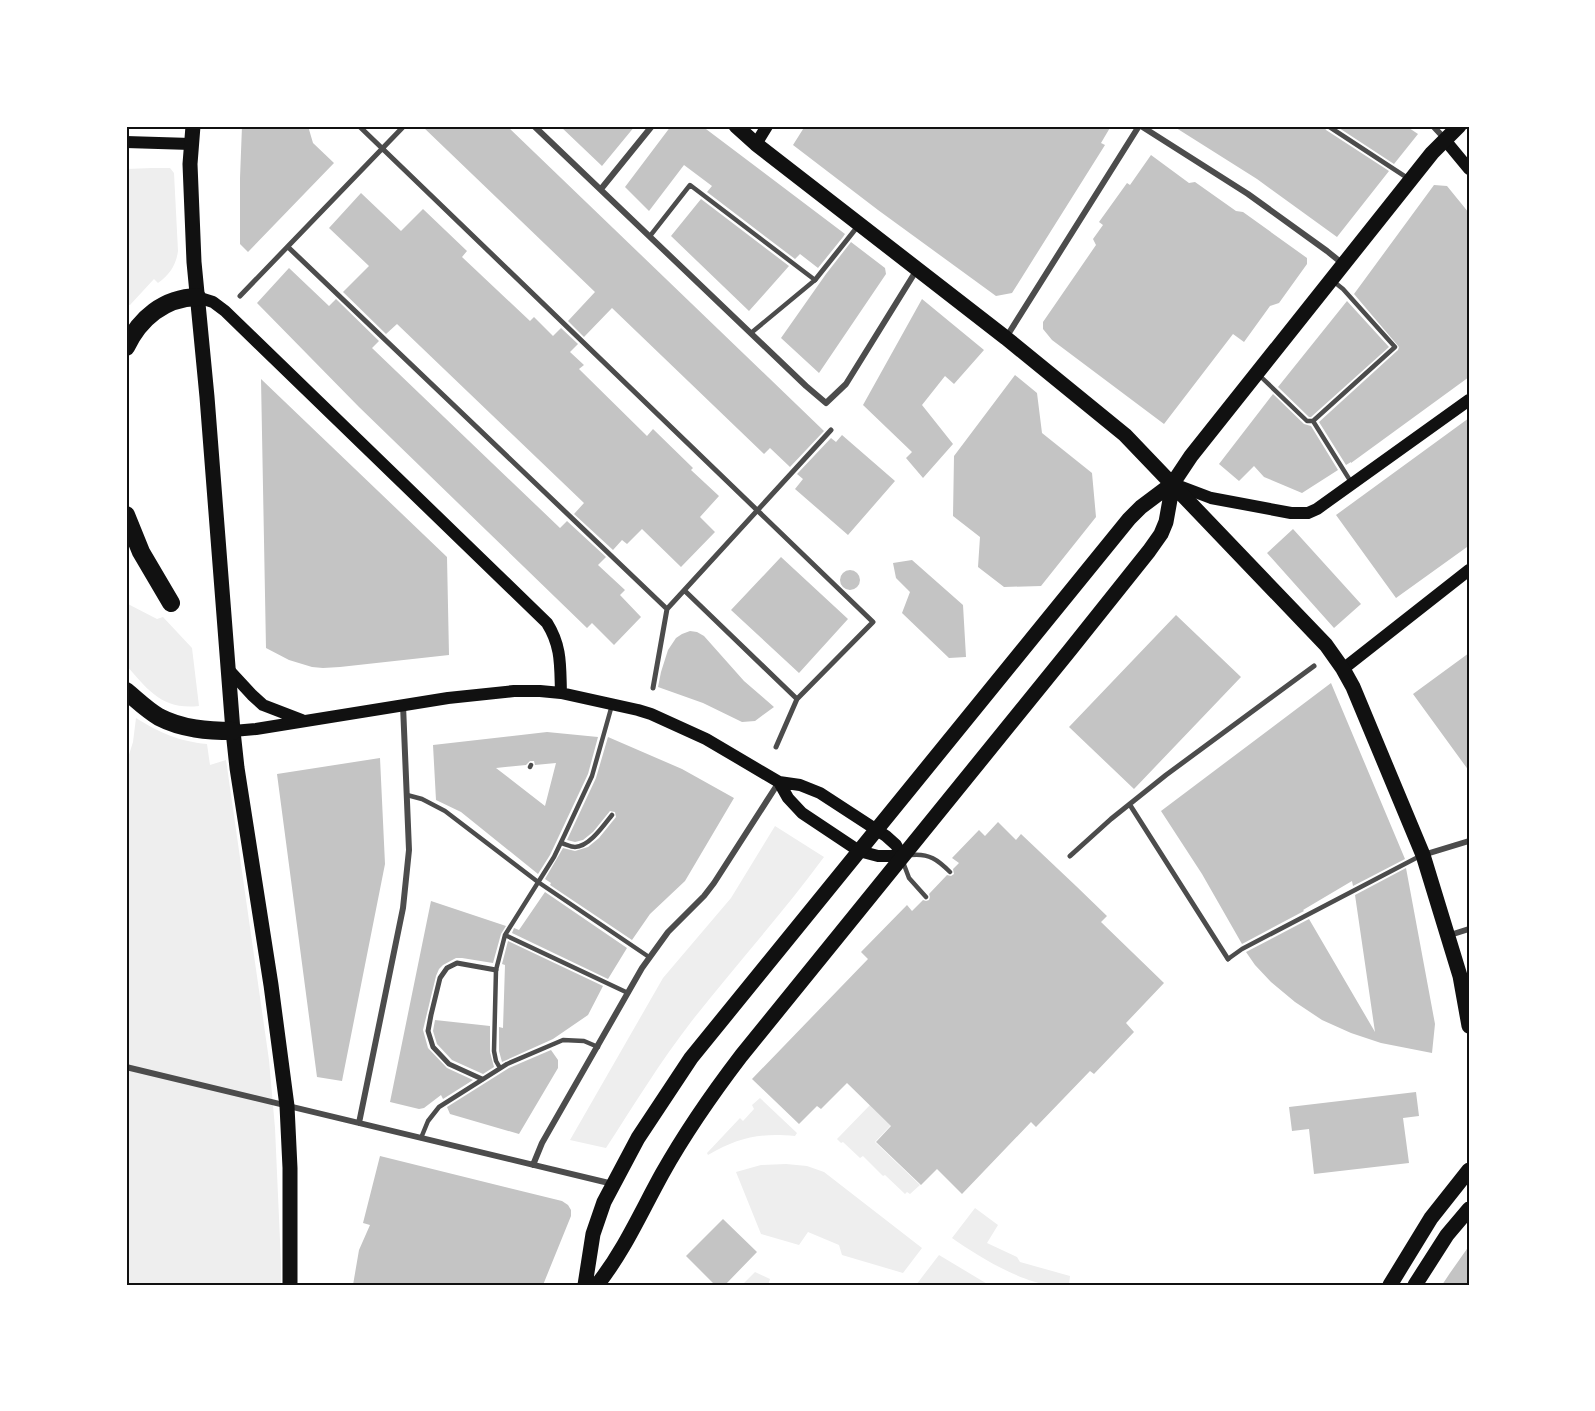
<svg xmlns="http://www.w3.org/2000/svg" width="1595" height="1411" viewBox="0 0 1595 1411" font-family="'Sofia Sans Condensed',sans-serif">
<rect width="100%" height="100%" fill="#fff"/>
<path fill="#eee" d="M 152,168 L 170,168 L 174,173 L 178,251 C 176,266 169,275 158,283 L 154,279 L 130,305 L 126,305 L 126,169 Z
M 126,603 L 157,619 L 163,617 L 192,648 L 199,706 C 162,710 148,690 126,665 Z
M 136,718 C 160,733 178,741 207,744 L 210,765 L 226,760 L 269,1060 L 275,1128 L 281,1263 L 281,1285 L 126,1285 L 126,764 L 133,742 Z
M 775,826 L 824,857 C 782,914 735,966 691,1022 C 660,1062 634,1105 606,1148 L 570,1140 L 663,978 L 731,898 Z
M 760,1098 L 797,1133 L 795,1136 C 759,1133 739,1137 708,1155 L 707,1153 L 740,1118 L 743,1121 L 754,1109 L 752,1105 Z
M 870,1105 L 891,1125 L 875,1142 L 920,1185 L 910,1194 L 907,1192 L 905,1194 L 885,1175 L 883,1176 L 863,1156 L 860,1158 L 843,1142 L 841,1143 L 837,1139 Z
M 786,1164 L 807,1166 L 824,1172 L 922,1248 L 903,1273 L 842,1255 L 839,1245 L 808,1232 L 799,1245 L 761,1234 L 736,1172 L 761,1165 Z
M 975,1208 L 998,1225 L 987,1243 L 1017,1257 L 1020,1262 L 1070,1276 L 1069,1285 C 1062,1285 1056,1286 1050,1285 C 1020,1282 976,1255 952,1238 Z
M 939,1255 L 989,1285 L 916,1285 Z
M 755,1272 L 770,1279 L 768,1285 L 742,1285 Z"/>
<path fill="#c4c4c4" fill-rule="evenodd" d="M 242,126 L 308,126 L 313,143 L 334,163 L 248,252 L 240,244 L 240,178 Z
M 422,126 L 507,126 L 824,431 L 790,467 L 770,448 L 764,454 L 612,308 L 584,337 L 568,321 L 595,292 Z
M 560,126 L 635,126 L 602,166 Z
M 671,126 L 702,126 L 845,234 L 843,237 L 818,268 L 800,254 L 795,259 L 707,192 L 712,186 L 684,165 L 649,211 L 625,187 Z
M 805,126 L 1111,126 L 1101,143 L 1105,145 L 1012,293 L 996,296 L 878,210 L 793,145 Z
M 1173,126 L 1324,126 L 1326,130 L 1389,171 L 1337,237 L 1257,179 Z
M 1336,126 L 1406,126 L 1418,134 L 1394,164 Z
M 1151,155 L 1189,183 L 1195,182 L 1236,211 L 1243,212 L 1307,258 L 1307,264 L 1279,303 L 1270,306 L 1244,342 L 1233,334 L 1164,424 L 1052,340 L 1043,329 L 1043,322 L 1096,245 L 1093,239 L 1103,225 L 1099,222 L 1127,183 L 1130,185 Z
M 1434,185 L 1447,186 L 1469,213 L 1469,377 L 1351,463 L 1351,462 L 1346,465 L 1319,422 L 1398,350 L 1399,347 L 1354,294 Z
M 361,193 L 401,231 L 423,209 L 467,251 L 462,257 L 530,321 L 534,317 L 553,336 L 561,328 L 578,344 L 570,352 L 584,365 L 579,369 L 647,436 L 653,429 L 693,468 L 691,470 L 719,496 L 700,517 L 715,532 L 681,567 L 642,529 L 627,544 L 622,540 L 613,550 L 574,514 L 584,503 L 397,324 L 386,334 L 343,292 L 369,266 L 329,228 Z
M 701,199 L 789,266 L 749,311 L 671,236 Z
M 851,242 L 885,268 L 886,274 L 819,373 L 781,338 L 826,274 Z
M 289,268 L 329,306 L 336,299 L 379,341 L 372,348 L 560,528 L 567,521 L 606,557 L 598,565 L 625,590 L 620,595 L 641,617 L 614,645 L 592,623 L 587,628 L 359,407 L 257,303 Z
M 922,299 L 984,350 L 954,384 L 945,376 L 922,405 L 953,444 L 923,478 L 906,458 L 912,452 L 863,405 Z
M 1347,301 L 1389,347 L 1311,417 L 1309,417 L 1278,387 Z
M 1015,375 L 1037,393 L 1042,433 L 1092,473 L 1096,517 L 1041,586 L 1004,587 L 978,567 L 980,537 L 953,516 L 954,456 Z
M 261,379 L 447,557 L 449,655 L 340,667 L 323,668 L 312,667 L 289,660 L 266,648 Z
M 1273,394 L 1304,424 L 1311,426 L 1338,470 L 1302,493 L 1264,477 L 1254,466 L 1239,481 L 1219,464 Z
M 1469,418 L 1469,541 L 1467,547 L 1396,598 L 1336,515 Z
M 842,435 L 895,481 L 848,535 L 795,489 L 803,479 L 797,474 L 831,438 L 836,442 Z
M 1293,529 L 1361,604 L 1334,628 L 1267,553 Z
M 781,557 L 848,619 L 799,673 L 731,610 Z
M 912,560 L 963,605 L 966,657 L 949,658 L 902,613 L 910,592 L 896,578 L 893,563 Z
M840 580a10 10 0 1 1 20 0a10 10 0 1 1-20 0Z
M 1176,615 L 1241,677 L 1134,789 L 1069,727 Z
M 690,631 L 697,632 L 704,636 L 744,681 L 774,707 L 755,721 L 742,722 L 703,703 L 658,687 L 661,672 L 668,650 L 676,638 L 682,634 Z
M 1469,653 L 1469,771 L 1413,694 Z
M 1331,683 L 1405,859 L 1353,886 L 1352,881 L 1303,910 L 1304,911 L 1242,944 L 1202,874 L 1161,811 Z
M 547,732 L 598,737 L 588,774 L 550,855 L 538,874 L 461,812 L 436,800 L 433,745 ZM 530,761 L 534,761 L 535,765 L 556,763 L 545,806 L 496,768 L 526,765 Z
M 608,737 L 682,769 L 734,798 L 685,881 L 650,914 L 632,940 L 550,885 L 551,883 L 545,879 L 563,848 L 575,851 L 588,847 L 599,838 L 616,817 L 615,812 L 610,811 L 593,832 L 583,840 L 575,842 L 567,840 L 596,778 Z
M 380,758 L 385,864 L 342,1081 L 317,1077 L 277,774 Z
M 998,822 L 1016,840 L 1021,834 L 1076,886 L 1107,916 L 1101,922 L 1164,983 L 1126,1023 L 1134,1032 L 1094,1074 L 1090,1071 L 1036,1127 L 1031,1122 L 962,1194 L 937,1169 L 921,1185 L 876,1142 L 891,1126 L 847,1083 L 821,1109 L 817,1106 L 799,1124 L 752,1079 L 868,959 L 861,952 L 907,905 L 912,911 L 923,900 L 926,901 L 929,900 L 930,897 L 929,894 L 947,875 L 951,876 L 954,874 L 953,869 L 959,863 L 952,858 L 979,830 L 985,836 Z
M 1406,868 L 1435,1024 L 1432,1053 L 1381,1043 L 1351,1033 L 1322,1020 L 1295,1002 L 1271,982 L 1255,965 L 1246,952 L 1309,919 L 1375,1032 L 1355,895 Z
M 545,892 L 627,948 L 608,979 L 512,933 L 514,928 L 519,930 Z
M 431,901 L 506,926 L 501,934 L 493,963 L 462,958 L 456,958 L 443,965 L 439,969 L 436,976 L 423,1030 L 428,1048 L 447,1068 L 473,1080 L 443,1099 L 441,1095 L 424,1108 L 419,1109 L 390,1102 Z
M 508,941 L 603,986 L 588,1015 L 553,1039 L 502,1062 L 499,1051 L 499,1027 L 503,1028 L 505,965 L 502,964 Z
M 435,1020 L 490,1026 L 490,1052 L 494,1067 L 483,1074 L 452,1060 L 437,1044 L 433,1031 Z
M 551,1050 L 558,1060 L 558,1068 L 519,1134 L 450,1114 L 447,1107 L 509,1068 Z
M 1416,1092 L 1419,1116 L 1403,1118 L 1409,1163 L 1314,1174 L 1309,1129 L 1292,1131 L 1289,1107 Z
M 380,1156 L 562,1201 L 568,1205 L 571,1210 L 571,1216 L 543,1285 L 353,1285 L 359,1250 L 370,1225 L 363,1223 Z
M 723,1219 L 757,1252 L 725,1285 L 715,1285 L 686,1256 Z
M 1469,1246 L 1469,1285 L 1442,1285 L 1450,1273 Z"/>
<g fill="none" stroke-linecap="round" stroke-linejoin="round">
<path stroke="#4c4c4c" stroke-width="4.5" d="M 1328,126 L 1409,179
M 650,236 L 690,185 L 815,280 L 751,333
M 1259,375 L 1307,421 L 1313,421 L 1351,482
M 1313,421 L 1395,347 L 1343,289 L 1333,281
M 530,767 L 531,765
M 407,795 L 422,799 L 445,811 L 538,882 L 649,957
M 561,843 C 565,844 571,847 575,847 C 589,847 604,825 612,815
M 911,855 C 929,853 938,860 950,872
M 903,862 L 909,878 L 926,897
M 505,935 L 628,993
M 1228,959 L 1242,949 L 1420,856
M 500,1068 L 496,1061 L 494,1051 L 496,970 L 505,935 L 554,857 L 565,834 L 592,776 L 612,705
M 421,1138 L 428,1121 L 439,1107 L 507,1064 L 563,1040 L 584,1041 L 598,1047"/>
<path stroke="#4c4c4c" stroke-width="5" d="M 359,126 L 873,622 L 797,699 L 776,747
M 288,247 L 667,609
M 815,280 L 858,226
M 240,296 L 404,126
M 685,591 L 797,699
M 653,688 L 667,609 L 831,430
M 1130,805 L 1228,959
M 1070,856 L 1111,819 L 1166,775 L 1314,666
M 482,1079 L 449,1064 L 433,1047 L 428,1031 L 431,1015 L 440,978 L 447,968 L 457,963 L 496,970"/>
<path stroke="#4c4c4c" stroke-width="6" d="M 534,126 L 806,386 L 826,403 L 846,384 L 916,271
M 1141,126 L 1248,194 L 1327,251 L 1343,264
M 1433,126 L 1445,139
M 601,189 L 652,126
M 1007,336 L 1139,126
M 1423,855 L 1469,841
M 1450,935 L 1469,929
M 126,1067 L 613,1184
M 359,1123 L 403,908 L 409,850 L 403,705
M 533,1165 L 542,1143 L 642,968 L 668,932 L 704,896 L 714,883 L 779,782"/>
<path stroke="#111" stroke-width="12" d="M 1445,140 L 1469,169
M 126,142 L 191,144
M 756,144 L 767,126
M 197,297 L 213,302 L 225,311 L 547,623 C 562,647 560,666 561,693
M 1174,484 L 1211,498 L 1291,513 L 1308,513 L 1317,509 L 1469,400
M 228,669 L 252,695 L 263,705 L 302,720
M 1343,669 L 1469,570
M 233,731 L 256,729 L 448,698 L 514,691 L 540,691 L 561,693 L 638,710 L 651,714 L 706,739 L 779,782 L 800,785 L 820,793 L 886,836 L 896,845 L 902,856 L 878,856 L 859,851 L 802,813 L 788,798 L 779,782"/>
<path stroke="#111" stroke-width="15" d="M 193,126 L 190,164 L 194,262 L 207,397 L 233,731 L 237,768 L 271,985 L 287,1106 L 290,1168 L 290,1285
M 736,126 L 756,144 L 1006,338 L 1125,435 L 1326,645 L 1343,669 L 1353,687 L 1423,855 L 1460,976 L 1469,1026
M 585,1285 L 593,1234 L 604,1202 L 638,1138 L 691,1058 L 1129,519 L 1141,507 L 1173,483 L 1191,456 L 1432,153 L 1459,126
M 597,1285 C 624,1251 641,1212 662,1174 C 685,1133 712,1094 741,1056 L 1070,650 L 1149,551 L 1161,534 L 1166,522 L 1173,483
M 1390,1285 L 1431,1218 L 1469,1170
M 1415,1285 L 1447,1235 L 1469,1209"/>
<path stroke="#111" stroke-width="18" d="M 126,347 C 140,318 164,298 197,297
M 126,515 L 141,552 L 171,603
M 126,691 C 137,700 147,710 159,717 C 182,729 208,731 233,731"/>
</g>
<rect width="1595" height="1411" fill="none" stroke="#ffffff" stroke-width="255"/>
<rect x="128" y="128" width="1340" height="1156" fill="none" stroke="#111" stroke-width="2"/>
</svg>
